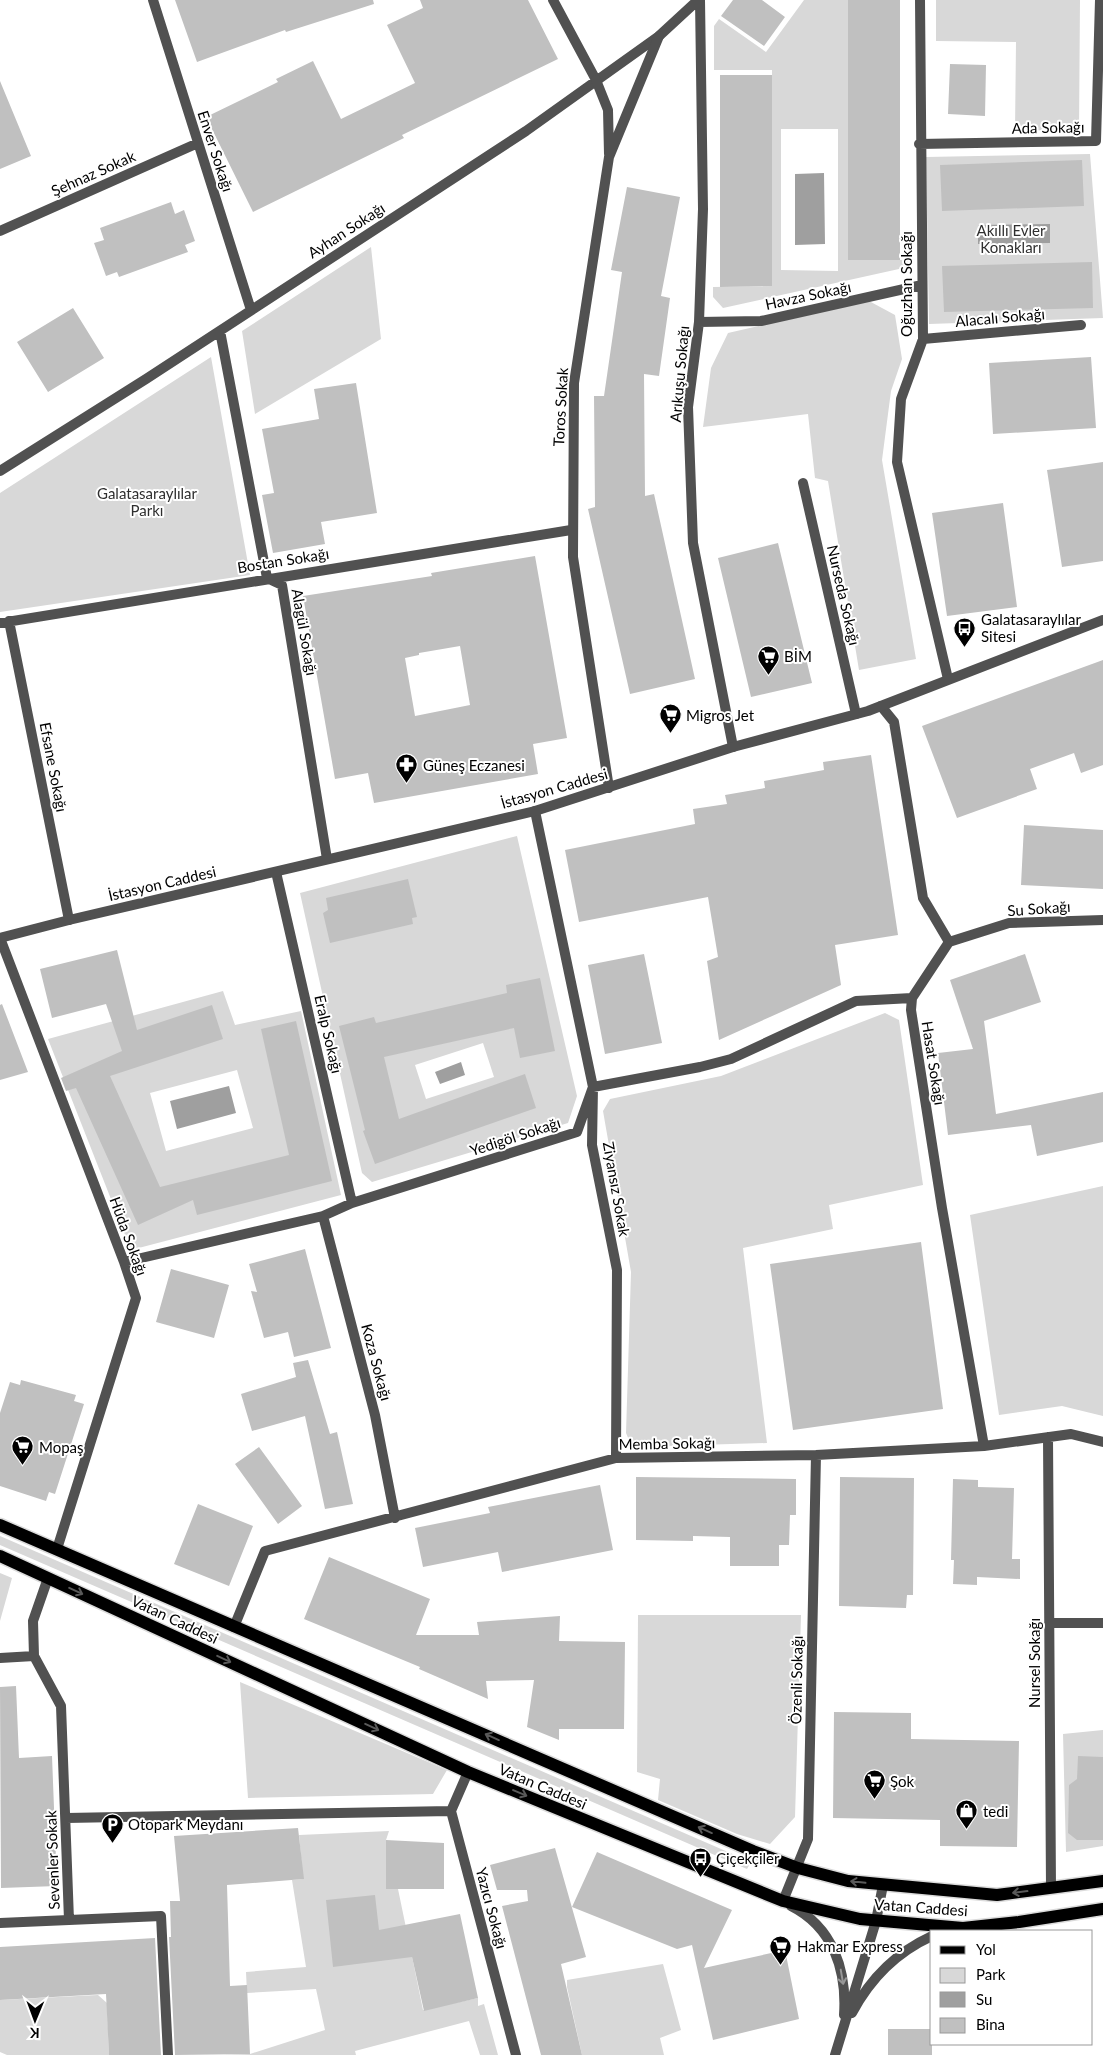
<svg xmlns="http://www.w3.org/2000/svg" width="1103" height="2055" viewBox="0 0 1103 2055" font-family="Lato,sans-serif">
<rect width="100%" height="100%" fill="#fff"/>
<path fill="#d8d8d8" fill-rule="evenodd" d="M 804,0 L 848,0 L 848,27 L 859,27 L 848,49 L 848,144 L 866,167 L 848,167 L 848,203 L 868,224 L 848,224 L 848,260 L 908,260 L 908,267 L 723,308 L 713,297 L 713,287 L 772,286 L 772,134 L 753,134 L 772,111 L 772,70 L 714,70 L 714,26 L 719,19 L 766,52 ZM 781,129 L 838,129 L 838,271 L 781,270 Z
M 936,0 L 1080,0 L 1079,131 L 1015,130 L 1016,42 L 936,41 Z
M 1090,154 L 1103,318 L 929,324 L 926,157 Z
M 371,247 L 381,339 L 255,414 L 242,331 Z
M 869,301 L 895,315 L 902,359 L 891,391 L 882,460 L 916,659 L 859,670 L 828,481 L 815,478 L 808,414 L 703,427 L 711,368 L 728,333 Z
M 211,357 L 250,575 L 0,612 L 0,493 Z
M 517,836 L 577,1096 L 568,1123 L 372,1182 L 362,1173 L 300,893 ZM 483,1043 L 494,1077 L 426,1099 L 415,1065 Z
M 223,991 L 235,1025 L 301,1011 L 341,1195 L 131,1250 L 48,1039 ZM 237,1070 L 253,1128 L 166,1151 L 150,1093 Z
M 885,1013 L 899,1020 L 923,1185 L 829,1205 L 833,1229 L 743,1248 L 767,1443 L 632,1447 L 626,1433 L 631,1272 L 603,1111 L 610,1099 L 721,1076 Z
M 1103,1186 L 1103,1416 L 1062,1406 L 999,1415 L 970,1215 Z
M 0,1536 L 751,1862 L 747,1869 L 0,1545 Z
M 0,1573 L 12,1578 L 0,1621 Z
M 638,1615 L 801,1615 L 795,1817 L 770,1844 L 737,1834 L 658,1800 L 660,1779 L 637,1772 Z
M 240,1682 L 447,1770 L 433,1794 L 248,1798 Z
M 1103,1730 L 1103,1846 L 1066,1852 L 1063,1734 Z
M 389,1831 L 386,1840 L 386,1889 L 398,1889 L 423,2010 L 478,1998 L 478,2006 L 484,2004 L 498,2055 L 480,2055 L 469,2021 L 355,2051 L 356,2055 L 223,2055 L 250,2054 L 325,2030 L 316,1989 L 247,1993 L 246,1972 L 306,1967 L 292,1880 L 303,1879 L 299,1835 Z
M 663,1964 L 681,2030 L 660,2038 L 664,2055 L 582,2055 L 567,1987 L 567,1980 Z
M 98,1995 L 107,2003 L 109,2055 L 7,2055 L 0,2052 L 0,2000 Z"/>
<path fill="#9f9f9f" d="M 824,173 L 825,244 L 795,245 L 795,174 Z
M 1050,224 L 1050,243 L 978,244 L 978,225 Z
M 461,1062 L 465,1075 L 440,1084 L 435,1072 Z
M 229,1086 L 236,1113 L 177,1129 L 170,1101 Z"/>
<path fill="#c0c0c0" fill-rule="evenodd" d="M 175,0 L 373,0 L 374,4 L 286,32 L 285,30 L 197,62 Z
M 420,0 L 528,0 L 558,59 L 402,135 L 404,138 L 253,212 L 206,117 L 278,82 L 276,79 L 313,61 L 341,119 L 415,83 L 387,25 L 423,8 Z
M 733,0 L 762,0 L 785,17 L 764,46 L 721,16 Z
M 848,0 L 900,0 L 900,260 L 848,260 Z
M 950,64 L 986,65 L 985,116 L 948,114 Z
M 720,75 L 772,75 L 772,286 L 720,287 Z
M 0,81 L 31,156 L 0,169 Z
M 1082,160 L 1084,206 L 942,211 L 940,165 Z
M 627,187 L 680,197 L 661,296 L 670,298 L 659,376 L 644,374 L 645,496 L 654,494 L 695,679 L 630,694 L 588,509 L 595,507 L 594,396 L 604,396 L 622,272 L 611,270 Z
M 171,202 L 175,214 L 184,210 L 195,241 L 185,245 L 188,252 L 119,277 L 117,272 L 106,276 L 94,243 L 104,240 L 100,228 Z
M 1092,262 L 1093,308 L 944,312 L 942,266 Z
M 73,308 L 104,358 L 48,392 L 17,342 Z
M 1091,357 L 1096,428 L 993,434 L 989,363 Z
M 356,383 L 377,513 L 321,522 L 325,544 L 273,553 L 262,495 L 274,493 L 262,429 L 319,419 L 314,389 Z
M 1103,462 L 1103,561 L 1062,567 L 1047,470 Z
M 1003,503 L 1017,607 L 947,616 L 932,513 Z
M 778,543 L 812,683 L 751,697 L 718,558 Z
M 535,556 L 567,738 L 533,744 L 538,774 L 374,803 L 368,773 L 335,779 L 303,596 L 432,576 L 431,573 ZM 460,646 L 470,705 L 415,716 L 405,658 L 419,655 L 419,653 Z
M 1103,660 L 1103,765 L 1081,773 L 1074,753 L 1030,769 L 1037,789 L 957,818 L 922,726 Z
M 871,755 L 898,935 L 835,945 L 841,985 L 719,1040 L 707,961 L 718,957 L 708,897 L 579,922 L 565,850 L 695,824 L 693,809 L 727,804 L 725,795 L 765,788 L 764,781 L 824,770 L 823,762 Z
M 1024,825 L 1103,830 L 1103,889 L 1021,885 Z
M 408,879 L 417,917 L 412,918 L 413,924 L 330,943 L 323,913 L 328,910 L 326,898 Z
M 117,950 L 137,1030 L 212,1005 L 223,1039 L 110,1076 L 160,1187 L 289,1155 L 261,1029 L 296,1021 L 332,1181 L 197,1215 L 193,1200 L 138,1225 L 76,1088 L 66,1091 L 61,1078 L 122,1051 L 106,1004 L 52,1018 L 40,969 Z
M 644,954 L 662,1043 L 605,1054 L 588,965 Z
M 1025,954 L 1041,1002 L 984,1021 L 996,1114 L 1103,1092 L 1103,1142 L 1037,1156 L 1031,1125 L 948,1135 L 938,1053 L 973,1049 L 950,980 Z
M 540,978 L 555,1051 L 520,1058 L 514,1028 L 384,1057 L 399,1119 L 525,1074 L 536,1108 L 375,1164 L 363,1131 L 365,1130 L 339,1026 L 374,1017 L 376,1023 L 507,993 L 506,985 Z
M 2,1004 L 28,1072 L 0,1080 L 0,1005 Z
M 921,1242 L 943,1409 L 793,1430 L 770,1264 Z
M 305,1249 L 331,1348 L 294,1357 L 288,1332 L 264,1338 L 251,1291 L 257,1292 L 249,1264 Z
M 171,1269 L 229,1285 L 214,1338 L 156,1322 Z
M 308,1360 L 330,1434 L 337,1432 L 353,1504 L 325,1509 L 305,1416 L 252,1431 L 241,1394 L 296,1377 L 293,1363 Z
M 21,1380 L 76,1395 L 74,1401 L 84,1404 L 55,1494 L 49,1492 L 46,1501 L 0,1486 L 0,1413 L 10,1382 L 20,1385 Z
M 259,1447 L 302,1506 L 278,1524 L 235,1464 Z
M 636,1477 L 796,1479 L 796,1515 L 790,1515 L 789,1545 L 779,1545 L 779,1566 L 730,1566 L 730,1537 L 693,1536 L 693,1541 L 636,1540 Z
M 840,1477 L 914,1478 L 913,1595 L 907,1595 L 906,1608 L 839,1606 Z
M 953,1479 L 978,1480 L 978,1487 L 1014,1488 L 1012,1559 L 1020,1559 L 1020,1579 L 977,1577 L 977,1585 L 953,1584 L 954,1560 L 951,1560 Z
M 600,1485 L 613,1550 L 502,1572 L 498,1552 L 423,1567 L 415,1528 L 490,1513 L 488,1507 Z
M 198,1504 L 253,1526 L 229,1586 L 174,1564 Z
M 329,1557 L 430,1599 L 416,1635 L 479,1635 L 477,1622 L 560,1616 L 559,1641 L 625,1642 L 624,1729 L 559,1729 L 559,1740 L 527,1727 L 534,1680 L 486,1681 L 488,1699 L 419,1669 L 420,1667 L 304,1619 Z
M 16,1686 L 19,1758 L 52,1756 L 57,1886 L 1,1888 L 0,1687 Z
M 834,1712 L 911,1713 L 911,1739 L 1019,1741 L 1017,1847 L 940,1846 L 940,1820 L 833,1818 Z
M 1078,1756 L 1103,1757 L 1103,1840 L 1077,1840 L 1068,1833 L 1069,1785 L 1077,1779 Z
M 298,1828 L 304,1879 L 227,1885 L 230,1986 L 247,1985 L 250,2054 L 175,2055 L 169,1937 L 171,1937 L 170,1901 L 180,1901 L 174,1836 Z
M 386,1840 L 444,1843 L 444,1889 L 386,1889 Z
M 555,1848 L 586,1957 L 561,1964 L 582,2055 L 541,2055 L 502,1906 L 528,1901 L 527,1890 L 497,1890 L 490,1865 Z
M 597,1852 L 732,1910 L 704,1968 L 785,1950 L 799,2019 L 713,2040 L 692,1945 L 677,1949 L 572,1907 Z
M 375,1895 L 379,1930 L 460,1914 L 478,1998 L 424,2011 L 412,1957 L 333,1967 L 326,1900 Z
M 155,1938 L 161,2055 L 109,2055 L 106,1994 L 0,2000 L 0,1947 Z
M 888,2029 L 932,2029 L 932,2055 L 888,2055 Z"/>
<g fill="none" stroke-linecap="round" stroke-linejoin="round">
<defs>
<path id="primary" d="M 0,1525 L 753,1851 L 798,1868 L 848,1881 L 997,1895 L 1103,1881
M 0,1556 L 468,1772 L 783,1901 L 860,1919 L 963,1928 L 1019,1922 L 1103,1909"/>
</defs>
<use href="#primary" stroke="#dbdbdb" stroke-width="15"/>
<path stroke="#515151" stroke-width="10" d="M 153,0 L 251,310
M 553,0 L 596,80
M 700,0 L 703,209 L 699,322 L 688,407 L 693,543 L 733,747
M 920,0 L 923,339 L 901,399 L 897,462 L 948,679
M 919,144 L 1096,141 L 1100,0
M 0,231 L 198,143
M 699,322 L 761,321 L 922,285
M 220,331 L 267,578 L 282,585 L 327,859
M 923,339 L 1081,325
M 0,471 L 146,379 L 526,131 L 659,36 L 698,0
M 803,483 L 856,714
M 9,621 L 69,920
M 0,623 L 571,530
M 881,706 L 894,722 L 923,898 L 949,942
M 535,811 L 593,1087 L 592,1145 L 617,1270 L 616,1458
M 276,872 L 352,1203
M 0,938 L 124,1262 L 136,1298 L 57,1549
M 949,942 L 912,998 L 911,1010 L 942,1208 L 984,1446
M 949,942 L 1009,923 L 1103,920
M 323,1216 L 375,1415 L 395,1518
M 124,1262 L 323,1216 L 352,1203 L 577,1132 L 593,1087 L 700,1067 L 731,1059 L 856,1001 L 912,998
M 1048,1437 L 1051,1888
M 48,1578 L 33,1621 L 34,1656 L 61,1706 L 69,1920 L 161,1916 L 168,2055
M 1049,1623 L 1103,1623
M 234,1627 L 265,1551 L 616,1458 L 816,1455 L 984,1446 L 1071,1434 L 1103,1442
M 0,1658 L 34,1656
M 468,1772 L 451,1811 L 516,2055
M 66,1818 L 451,1811
M 783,1901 L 808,1839 L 816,1455
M 0,1923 L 69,1920"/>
<path stroke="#515151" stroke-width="10" d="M 596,80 L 608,110 L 609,154
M 609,788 L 573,557 L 574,383 L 609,157 L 659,36
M 0,938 L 69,920 L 535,811 L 733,747 L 868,711 L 1103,620
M 791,1906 C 833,1927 847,1970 844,2015
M 852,2013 C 870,1979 897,1952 932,1936
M 835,2055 L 876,1921 L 883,1885"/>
<use href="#primary" stroke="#000" stroke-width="12"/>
</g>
<defs><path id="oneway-shaft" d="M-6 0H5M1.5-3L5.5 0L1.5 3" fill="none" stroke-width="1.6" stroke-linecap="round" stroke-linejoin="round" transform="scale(1.25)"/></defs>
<g stroke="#595959">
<use href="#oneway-shaft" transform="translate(76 1591) rotate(25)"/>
<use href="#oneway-shaft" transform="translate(224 1659) rotate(25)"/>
<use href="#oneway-shaft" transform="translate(372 1727) rotate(25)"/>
<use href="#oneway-shaft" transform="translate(492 1737) rotate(-156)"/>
<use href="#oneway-shaft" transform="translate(520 1793) rotate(23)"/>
<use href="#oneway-shaft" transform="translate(705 1830) rotate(-156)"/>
<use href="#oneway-shaft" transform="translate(858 1882) rotate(-174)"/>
<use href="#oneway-shaft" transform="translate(1020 1892) rotate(173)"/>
</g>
<use stroke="#979797" href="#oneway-shaft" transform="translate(842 1977) rotate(80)"/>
<defs>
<symbol id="bus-pin" viewBox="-11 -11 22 30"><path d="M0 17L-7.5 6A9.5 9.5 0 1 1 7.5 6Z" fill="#000" stroke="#fff"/><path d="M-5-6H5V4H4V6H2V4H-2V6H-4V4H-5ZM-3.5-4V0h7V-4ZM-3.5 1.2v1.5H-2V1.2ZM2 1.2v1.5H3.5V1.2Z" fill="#fff"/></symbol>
<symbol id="supermarket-pin" viewBox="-11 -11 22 30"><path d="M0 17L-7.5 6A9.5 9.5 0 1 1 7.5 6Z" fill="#000" stroke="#fff"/><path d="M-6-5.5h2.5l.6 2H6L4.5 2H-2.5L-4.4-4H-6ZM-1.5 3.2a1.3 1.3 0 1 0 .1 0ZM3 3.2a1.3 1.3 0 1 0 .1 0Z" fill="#fff"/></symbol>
<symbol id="pharmacy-pin" viewBox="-11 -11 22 30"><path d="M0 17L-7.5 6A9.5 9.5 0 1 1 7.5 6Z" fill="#000" stroke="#fff"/><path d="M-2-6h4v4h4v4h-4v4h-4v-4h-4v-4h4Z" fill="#fff"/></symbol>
<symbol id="shop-pin" viewBox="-11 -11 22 30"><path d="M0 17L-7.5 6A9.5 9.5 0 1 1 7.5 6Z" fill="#000" stroke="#fff"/><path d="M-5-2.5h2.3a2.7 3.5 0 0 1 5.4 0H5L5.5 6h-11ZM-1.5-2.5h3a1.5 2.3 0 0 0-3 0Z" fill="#fff"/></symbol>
<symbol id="parking-pin" viewBox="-11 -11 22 30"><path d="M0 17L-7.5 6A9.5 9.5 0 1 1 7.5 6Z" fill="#000" stroke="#fff"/><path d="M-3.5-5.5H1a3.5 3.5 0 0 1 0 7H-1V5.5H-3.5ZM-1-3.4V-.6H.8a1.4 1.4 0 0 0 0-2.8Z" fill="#fff"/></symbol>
</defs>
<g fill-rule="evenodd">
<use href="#bus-pin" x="952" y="616" width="25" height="34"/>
<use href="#supermarket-pin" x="756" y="644" width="25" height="34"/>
<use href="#supermarket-pin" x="658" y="702" width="25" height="34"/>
<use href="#pharmacy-pin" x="394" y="752" width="25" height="34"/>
<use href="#supermarket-pin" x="10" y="1434" width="25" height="34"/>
<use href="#supermarket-pin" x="862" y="1768" width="25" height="34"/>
<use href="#shop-pin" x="954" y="1798" width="25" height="34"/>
<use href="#parking-pin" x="100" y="1812" width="25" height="34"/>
<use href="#bus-pin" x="688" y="1846" width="25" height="34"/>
<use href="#supermarket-pin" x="768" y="1934" width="25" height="34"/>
</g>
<g text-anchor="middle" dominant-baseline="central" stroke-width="4" stroke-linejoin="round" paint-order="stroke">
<g font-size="15" fill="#000" stroke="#fff">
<text transform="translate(1048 127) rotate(-1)">Ada Sokağı</text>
<text transform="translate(216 151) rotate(72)">Enver Sokağı</text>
<text transform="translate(93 173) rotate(-24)">Şehnaz Sokak</text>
<text transform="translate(346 230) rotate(-33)">Ayhan Sokağı</text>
<text transform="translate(906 284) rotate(-90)">Oğuzhan Sokağı</text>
<text transform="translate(808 295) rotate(-12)">Havza Sokağı</text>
<text transform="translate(1000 317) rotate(-5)">Alacalı Sokağı</text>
<text transform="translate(679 374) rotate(-85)">Arıkuşu Sokağı</text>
<text transform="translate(560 407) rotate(-87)">Toros Sokak</text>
<text transform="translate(283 560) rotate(-9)">Bostan Sokağı</text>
<text transform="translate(844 595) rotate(77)">Nurseda Sokağı</text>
<text transform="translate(305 632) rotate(80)">Alagül Sokağı</text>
<text transform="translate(54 767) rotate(79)">Efsane Sokağı</text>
<text transform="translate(554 788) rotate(-16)">İstasyon Caddesi</text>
<text transform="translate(162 883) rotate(-13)">İstasyon Caddesi</text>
<text transform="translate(1039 908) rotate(-4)">Su Sokağı</text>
<text transform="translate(329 1034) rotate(77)">Eralp Sokağı</text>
<text transform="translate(934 1063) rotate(81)">Hasat Sokağı</text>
<text transform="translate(515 1136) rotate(-18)">Yedigöl Sokağı</text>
<text transform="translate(617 1189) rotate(80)">Ziyansız Sokak</text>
<text transform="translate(129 1236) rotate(70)">Hüda Sokağı</text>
<text transform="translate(377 1362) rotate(75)">Koza Sokağı</text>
<text transform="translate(667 1443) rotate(-1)">Memba Sokağı</text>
<text transform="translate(175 1619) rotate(25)">Vatan Caddesi</text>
<text transform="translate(1034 1663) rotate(-90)">Nursel Sokağı</text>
<text transform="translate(796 1680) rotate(-89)">Özenli Sokağı</text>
<text transform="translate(543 1786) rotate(23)">Vatan Caddesi</text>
<text transform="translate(52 1860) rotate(-92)">Sevenler Sokak</text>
<text transform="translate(921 1907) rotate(4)">Vatan Caddesi</text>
<text transform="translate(492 1908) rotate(75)">Yazıcı Sokağı</text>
</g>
<g font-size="15" fill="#2f2f2f" stroke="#fff">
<text x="1011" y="230">Akıllı Evler<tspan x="1011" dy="17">Konakları</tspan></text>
<text x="147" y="493">Galatasaraylılar<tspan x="147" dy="17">Parkı</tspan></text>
</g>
<g font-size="15" fill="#000" stroke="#fff" text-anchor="start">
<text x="981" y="619">Galatasaraylılar<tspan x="981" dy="17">Sitesi</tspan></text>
<text x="784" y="656">BİM</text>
<text x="686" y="715">Migros Jet</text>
<text x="423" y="765">Güneş Eczanesi</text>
<text x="39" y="1447">Mopaş</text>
<text x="890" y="1781">Şok</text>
<text x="983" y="1811">tedi</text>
<text x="128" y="1824">Otopark Meydanı</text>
<text x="716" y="1858">Çiçekçiler</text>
<text x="797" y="1946">Hakmar Express</text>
</g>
</g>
<rect x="930" y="1930" width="162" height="115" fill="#ffffff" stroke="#999999"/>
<rect x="940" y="1946" width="25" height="8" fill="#000000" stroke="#999999"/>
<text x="976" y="1955" font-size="15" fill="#000000">Yol</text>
<rect x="940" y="1968" width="25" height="15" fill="#d8d8d8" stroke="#999999"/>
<text x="976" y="1980" font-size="15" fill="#000000">Park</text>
<rect x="940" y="1992" width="25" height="15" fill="#9f9f9f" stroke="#999999"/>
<text x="976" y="2005" font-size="15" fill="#000000">Su</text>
<rect x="940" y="2018" width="25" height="15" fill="#c0c0c0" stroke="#999999"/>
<text x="976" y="2030" font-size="15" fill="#000000">Bina</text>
<g transform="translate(35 2020) rotate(181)" stroke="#ffffff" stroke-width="4" paint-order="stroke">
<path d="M0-4L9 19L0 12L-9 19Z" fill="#000000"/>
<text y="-8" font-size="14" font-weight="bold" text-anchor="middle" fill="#000000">K</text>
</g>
</svg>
